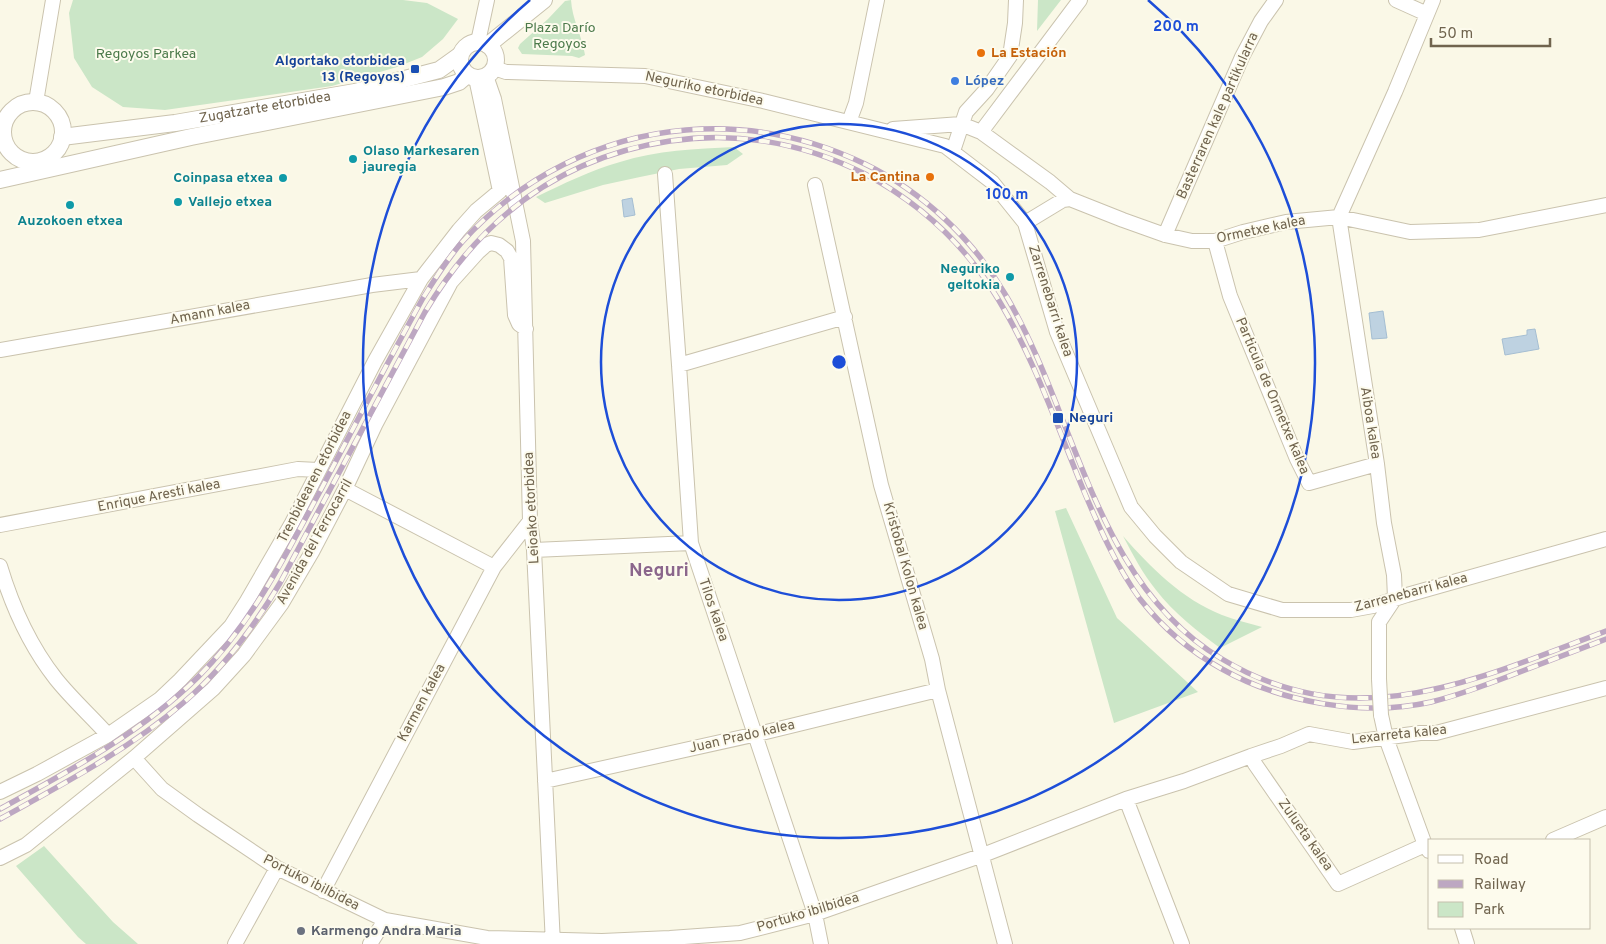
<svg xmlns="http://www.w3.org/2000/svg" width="1606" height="944" viewBox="0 0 1606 944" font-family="Overpass,sans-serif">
<rect width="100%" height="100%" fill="#faf8e7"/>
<path fill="#cbe6c7" d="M 73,0 L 403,0 L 427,3 L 458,19 L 443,39 L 422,57 L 397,67 L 332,86 L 165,110 L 123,107 L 92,87 L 74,58 L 69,13 Z
M 571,0 C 572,19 582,36 585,55 L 579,58 L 572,56 L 522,54 L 518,48 L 520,44 L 548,19 L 565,1 Z
M 1038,0 L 1061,0 L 1037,31 Z
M 734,147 L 743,154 L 727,165 L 679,169 L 640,177 L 603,185 L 545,203 L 536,197 C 563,184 591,170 620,162 C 657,150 696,149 734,147 Z
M 1066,508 L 1117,618 L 1198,692 L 1114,723 L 1055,511 Z
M 1123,536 C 1151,568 1182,599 1222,615 C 1235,620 1249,623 1262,627 L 1220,648 C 1197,631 1174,613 1156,590 C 1143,574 1133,555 1123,536 Z
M 44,846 L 113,922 L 138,944 L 86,944 L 78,937 L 16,866 Z"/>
<path fill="#bed2e1" stroke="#a5bed2" d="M 632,198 L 635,215 L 624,217 L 622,200 Z
M 1383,311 L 1387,338 L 1372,339 L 1369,313 Z
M 1535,329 L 1539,349 L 1505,355 L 1502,339 L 1527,335 L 1527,330 Z"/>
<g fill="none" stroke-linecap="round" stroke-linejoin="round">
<defs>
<path id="minor" d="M 1396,0 L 1427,14
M 478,42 L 487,0
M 494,68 L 506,72 L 645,76 L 763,101 L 945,146 L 992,182 L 1025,223 L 1057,332 L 1131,507 L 1155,536 L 1181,562 L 1228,594 L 1282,610 L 1351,610 L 1373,606 L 1407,595 L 1606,539
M 486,76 L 494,99 L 523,241 L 530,521 L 534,550 L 553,944
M 36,102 L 53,0
M 849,122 L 856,103 L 877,0
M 893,129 L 961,124 L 981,132 L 1050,182 L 1070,199 L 1123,220 L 1165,235 L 1192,241 L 1215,241 L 1243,232 L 1286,222 L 1339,217 L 1410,232 L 1479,230 L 1606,205
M 981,132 L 1080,0
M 953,151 L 966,112 L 987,89 L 1010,56 L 1015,23 L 1016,0
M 665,174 L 679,365 L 691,543 L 815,914 L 821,944
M 815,185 L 881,485 L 932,659 L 938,690 L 1005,944
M 1025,223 L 1063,200 L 1070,199
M 1165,235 L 1242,57 L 1261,21 L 1276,0
M 1215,241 L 1230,296 L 1297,459 L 1309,483 L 1377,464
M 0,350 L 372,285 L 421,279
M 679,365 L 845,317
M 345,489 L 494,567
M 0,525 L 298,469 L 318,470
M 534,550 L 691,543
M 0,566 C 12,606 30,646 56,679 C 72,699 91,716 108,735
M 1379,679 L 1379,622 L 1395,598 L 1394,575 L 1384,523 L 1377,464 L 1339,217 L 1395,92 L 1433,0
M 1381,715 L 1386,738 L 1425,845 L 1429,851
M 1251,756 L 1281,746 L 1309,734 L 1353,742 L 1420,733 L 1436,733 L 1606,688
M 134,758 L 162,789 L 198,815 L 277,868 L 385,920 L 487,938 L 602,941 L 670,938 L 740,933 L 815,914 L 983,855 L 1126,799 L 1184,781 L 1251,756 L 1255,764 L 1338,884 L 1425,845
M 545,781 L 766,732 L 938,690
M 0,792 L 37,774 L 108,735 L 160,699 L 180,680 L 231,626 L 247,601 L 292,523 L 375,361 L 421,279 L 459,230 L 476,211 L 500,191 L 476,78
M 1126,799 L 1182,944
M 1553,840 L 1606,817
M 0,858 L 26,845 L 134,758 L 213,689 L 244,655 L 282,603 L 312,552 L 345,489 L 375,425 L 451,282 L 478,252 L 486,245 L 491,243 L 499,245 L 507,251 L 511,258 L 515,315 L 519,324 L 526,329
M 323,891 L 494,567 L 530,521
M 1462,928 L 1467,944
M 235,944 L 277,868
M 370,944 L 385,920"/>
<g id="tertiary">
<circle cx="478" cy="60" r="18"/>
<path d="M 488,45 L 544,0"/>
<circle cx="33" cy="132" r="30"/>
<path id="s1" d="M 62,137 L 175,123 L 355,92 L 439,70 L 460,55"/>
<path d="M 0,180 L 191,137 L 444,87 L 459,82 L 467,75"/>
</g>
</defs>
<use href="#minor" stroke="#cac3ae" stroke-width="16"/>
<use href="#tertiary" stroke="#cac3ae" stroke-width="18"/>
<use href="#minor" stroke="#fff" stroke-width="14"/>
<use href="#tertiary" stroke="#fff" stroke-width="16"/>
<defs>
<path id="rail" d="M 0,809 C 69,771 141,733 198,677 C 251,624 283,560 318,495 C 353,429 387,363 423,298 C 435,279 447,259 463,241 C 520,178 600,137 686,130 C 748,125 809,137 865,164 C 923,192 973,239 1005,294 C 1077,414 1093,582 1222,659 C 1355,739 1477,679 1606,631
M 0,819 C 63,784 128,750 183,703 C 223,669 254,627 280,583 L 425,312 C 481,218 561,157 670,141 C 737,131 804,143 865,174 C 920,203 966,246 998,299 C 1034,358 1057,426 1083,489 C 1099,527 1116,566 1140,599 C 1162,627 1191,652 1222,669 C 1282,703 1364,717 1431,702 C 1459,695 1486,685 1512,675 C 1543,663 1575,651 1606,639"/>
</defs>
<use href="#rail" stroke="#bda7c2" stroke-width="5.5"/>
<use href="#rail" stroke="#fdfbed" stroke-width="4" stroke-dasharray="11" stroke-linecap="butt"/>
<defs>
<path id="minor-bridge" d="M 1379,679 L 1381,715"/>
</defs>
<use href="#minor-bridge" stroke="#cac3ae" stroke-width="16" stroke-linecap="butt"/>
<use href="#minor-bridge" stroke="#fff" stroke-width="14"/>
</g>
<g fill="none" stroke="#1d4ed8" stroke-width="2.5">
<circle cx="839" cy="362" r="238"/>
<path d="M1148 0A476 476 0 1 1 530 0"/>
</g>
<g fill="#e8710a" stroke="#fdfbed" stroke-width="2">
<circle cx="981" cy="53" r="5"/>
<circle cx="930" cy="177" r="5"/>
</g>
<g fill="#1a4fb4" stroke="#fdfbed" stroke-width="2">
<rect x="410" y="64" width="10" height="10" rx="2.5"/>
<rect x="1052" y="412" width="12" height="12" rx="2.5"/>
</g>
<circle fill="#3f7fe0" stroke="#fdfbed" stroke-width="2" cx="955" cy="81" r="5"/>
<g fill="#0f9aa8" stroke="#fdfbed" stroke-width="2">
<circle cx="353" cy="159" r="5"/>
<circle cx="283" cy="178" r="5"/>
<circle cx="178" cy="202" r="5"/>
<circle cx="70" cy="205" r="5"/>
<circle cx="1010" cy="277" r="5"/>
</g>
<circle fill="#6b7280" stroke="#fdfbed" stroke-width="2" cx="301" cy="931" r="5"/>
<g text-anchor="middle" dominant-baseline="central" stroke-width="4" stroke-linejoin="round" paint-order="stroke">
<g font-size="14" fill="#4c7a4b" stroke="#fdfbed">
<text x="560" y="28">Plaza Darío<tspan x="560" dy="16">Regoyos</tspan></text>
<text x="146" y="54">Regoyos Parkea</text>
</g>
<g font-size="14" font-weight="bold" fill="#c56008" stroke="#fdfbed" text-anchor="start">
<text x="991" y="53">La Estación</text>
<text x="920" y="177" text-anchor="end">La Cantina</text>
</g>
<g font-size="14" font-weight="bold" fill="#164399" stroke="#fdfbed" text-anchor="end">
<text x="405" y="61">Algortako etorbidea<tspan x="405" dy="16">13 (Regoyos)</tspan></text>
<text x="1069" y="418" text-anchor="start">Neguri</text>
</g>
<g font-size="14" font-weight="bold" fill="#366cbe" stroke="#fdfbed" text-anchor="start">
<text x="965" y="81">López</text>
</g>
<g font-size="14" fill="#70644e" stroke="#fdfbed">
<text transform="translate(704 89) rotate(12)">Neguriko etorbidea</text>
<text stroke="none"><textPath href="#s1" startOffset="205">Zugatzarte etorbidea</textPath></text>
<text transform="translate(1218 116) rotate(-66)">Basterraren kale partikularra</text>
<text transform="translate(1261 230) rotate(-12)">Ormetxe kalea</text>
<text transform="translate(1050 301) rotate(72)">Zarrenebarri kalea</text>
<text transform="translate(210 313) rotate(-11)">Amann kalea</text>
<text transform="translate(1272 396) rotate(67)">Particula de Ormetxe kalea</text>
<text transform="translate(1370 423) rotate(81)">Aiboa kalea</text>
<text transform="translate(315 477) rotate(-63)">Trenbidearen etorbidea</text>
<text transform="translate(159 496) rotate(-11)">Enrique Aresti kalea</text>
<text transform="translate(532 508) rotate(-93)">Leioako etorbidea</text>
<text transform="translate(315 542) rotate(-61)">Avenida del Ferrocarril</text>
<text transform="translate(905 566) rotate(74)">Kristobal Kolon kalea</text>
<text transform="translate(1411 593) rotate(-15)">Zarrenebarri kalea</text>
<text transform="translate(713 610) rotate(71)">Tilos kalea</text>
<text transform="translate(422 703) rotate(-62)">Karmen kalea</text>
<text transform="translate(1399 735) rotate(-6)">Lexarreta kalea</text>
<text transform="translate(742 737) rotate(-13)">Juan Prado kalea</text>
<text transform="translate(1305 835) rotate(55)">Zulueta kalea</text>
<text transform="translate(311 883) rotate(27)">Portuko ibilbidea</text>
<text transform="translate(808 913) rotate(-17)">Portuko ibilbidea</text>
</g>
<g font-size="14" font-weight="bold" fill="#0d838f" stroke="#fdfbed" text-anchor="start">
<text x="363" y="151">Olaso Markesaren<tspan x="363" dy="16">jauregia</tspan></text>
<text x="273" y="178" text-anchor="end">Coinpasa etxea</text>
<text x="188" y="202">Vallejo etxea</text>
<text x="70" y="221" text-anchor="middle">Auzokoen etxea</text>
<text x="1000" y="269" text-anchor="end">Neguriko<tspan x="1000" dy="16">geltokia</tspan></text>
</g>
<g font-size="14" font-weight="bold" fill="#5b616d" stroke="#fdfbed" text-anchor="start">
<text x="311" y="931">Karmengo Andra Maria</text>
</g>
<g font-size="19" font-weight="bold" fill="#8b668c" stroke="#fdfbed">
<text x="659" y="571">Neguri</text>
</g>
</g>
<circle cx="839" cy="362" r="8" fill="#1d4ed8" stroke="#fdfbed" stroke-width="2.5"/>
<g font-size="15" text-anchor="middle" font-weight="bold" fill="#1d4ed8" stroke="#fdfbed" stroke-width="4" stroke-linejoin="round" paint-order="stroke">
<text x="1176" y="31">200 m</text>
<text x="1007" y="199">100 m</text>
</g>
<rect x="1428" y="839" width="162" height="90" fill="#fdfbed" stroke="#c5bfad"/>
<rect x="1438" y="855" width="25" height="8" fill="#ffffff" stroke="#c5bfad"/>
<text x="1474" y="864" font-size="15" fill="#70644e">Road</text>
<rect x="1438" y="880" width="25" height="8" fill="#bda7c2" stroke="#c5bfad"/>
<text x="1474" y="889" font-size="15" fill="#70644e">Railway</text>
<rect x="1438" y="902" width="25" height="15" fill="#cbe6c7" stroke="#c5bfad"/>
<text x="1474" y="914" font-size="15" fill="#70644e">Park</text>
<path d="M1431 38v8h119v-8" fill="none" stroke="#70644e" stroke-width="2.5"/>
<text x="1438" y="38" font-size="15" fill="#70644e" stroke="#fdfbed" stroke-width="4" paint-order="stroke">50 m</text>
</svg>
